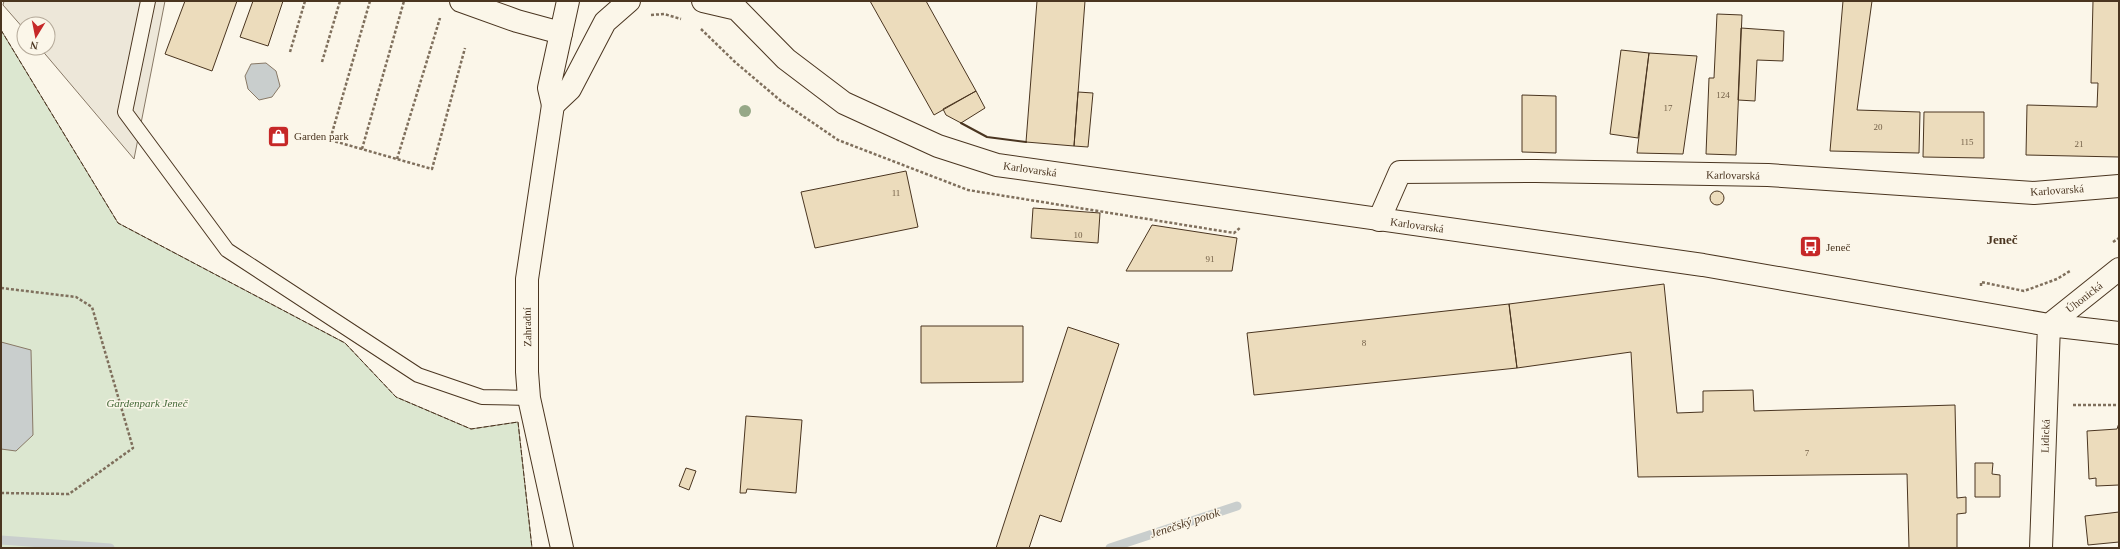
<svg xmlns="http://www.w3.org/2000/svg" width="2120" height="549" viewBox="0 0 2120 549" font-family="'Times New Roman',serif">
<rect width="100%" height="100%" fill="#fbf6e9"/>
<path fill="#dce7d0" stroke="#887966" d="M 1,30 L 118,223 L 345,343 L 396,397 L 471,429 L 518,422 L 532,548 L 1,548 Z"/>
<path fill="#ede7d9" stroke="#887966" d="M 4,1 L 165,1 L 134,159 L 40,48 L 48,48 L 48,24 L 24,24 L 24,29 L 3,5 Z"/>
<path fill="#c9cecd" stroke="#887966" d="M 266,63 L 276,71 L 280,86 L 272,97 L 259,100 L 248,89 L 245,76 L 251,64 Z
M 1,342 L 31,350 L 33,435 L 16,451 L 1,449 Z"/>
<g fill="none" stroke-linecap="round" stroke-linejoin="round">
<path stroke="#c9cecd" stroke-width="9" d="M 1,540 L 110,548
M 1110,548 L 1237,506"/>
</g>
<path fill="#ecdcbc" stroke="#4a3520" d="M 185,1 L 237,1 L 212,71 L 165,54 Z
M 253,1 L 283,1 L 268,46 L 240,37 Z
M 870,1 L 926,1 L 976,91 L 934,115 Z
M 1037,1 L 1085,1 L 1074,146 L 1026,142 Z
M 1843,1 L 1872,1 L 1857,110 L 1920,112 L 1919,153 L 1830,151 Z
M 2093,1 L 2119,1 L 2119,157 L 2026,155 L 2027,105 L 2097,107 L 2098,83 L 2091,83 Z
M 1717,14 L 1742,15 L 1736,155 L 1706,154 L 1709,78 L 1714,78 Z
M 1741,28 L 1784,31 L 1783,61 L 1757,60 L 1755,101 L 1738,100 Z
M 1621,50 L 1649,53 L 1638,138 L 1610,134 Z
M 1649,53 L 1697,56 L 1683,154 L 1637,153 Z
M 976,91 L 985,108 L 961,123 L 946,115 L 943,109 Z
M 1078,92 L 1093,93 L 1088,147 L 1074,146 Z
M 1522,95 L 1556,96 L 1556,153 L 1522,152 Z
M 1924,112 L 1984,112 L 1984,158 L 1923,157 Z
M 906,171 L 918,227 L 815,248 L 801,192 Z
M1710 198a7 7 0 1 1 14 0a7 7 0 1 1-14 0Z
M 1033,208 L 1100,213 L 1098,243 L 1031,238 Z
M 1152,225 L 1237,238 L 1232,271 L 1126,271 Z
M 1664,284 L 1677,413 L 1703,412 L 1703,391 L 1753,390 L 1754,411 L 1955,405 L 1957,498 L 1966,497 L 1966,513 L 1957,514 L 1957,548 L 1909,548 L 1907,474 L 1638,477 L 1631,352 L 1517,368 L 1509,304 Z
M 1509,304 L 1517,368 L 1254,395 L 1247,333 Z
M 921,326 L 1023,326 L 1023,382 L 921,383 Z
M 1068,327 L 1119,344 L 1061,522 L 1040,515 L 1029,548 L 996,548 Z
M 746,416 L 802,420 L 796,493 L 747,489 L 746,493 L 740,493 Z
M 2119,423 L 2119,485 L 2096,486 L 2096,478 L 2089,479 L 2087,431 L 2117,429 Z
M 1975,463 L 1993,463 L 1992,474 L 2000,475 L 2000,497 L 1975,497 Z
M 686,468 L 696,471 L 689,490 L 679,486 Z
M 2119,512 L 2119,542 L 2088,545 L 2085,516 Z"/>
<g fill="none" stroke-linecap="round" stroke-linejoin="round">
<defs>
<path id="lane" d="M 148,1 L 125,112 L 227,250 L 418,375 L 482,397 L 529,398"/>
<path id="street" d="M 461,1 L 517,21 L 561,33
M 553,105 L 527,279 L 527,372 L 529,398 L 562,548
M 1379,220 L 1400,172 L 1536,171 L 1768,175 L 2034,193 L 2119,186"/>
<path id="secondary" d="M 703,1 L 733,8
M 729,1 L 786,59 L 844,103 L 938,146 L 997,165 L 1703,265 L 2049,325 L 2119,333
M 553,105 L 570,89 L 605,22 L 629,1
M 553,105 L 549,88 L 568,1
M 2049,325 L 2119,269
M 2041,548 L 2049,325"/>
</defs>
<use href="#lane" stroke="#4a3520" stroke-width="16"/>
<use href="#street" stroke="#4a3520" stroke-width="24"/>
<use href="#secondary" stroke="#4a3520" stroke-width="24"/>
<path stroke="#7f6f5c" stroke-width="2.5" stroke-dasharray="3 2" stroke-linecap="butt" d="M 370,1 L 330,140 L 432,169 L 465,48
M 651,15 L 664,14 L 681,19
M 701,29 L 735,62 L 781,101 L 838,140 L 968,190 L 1234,233 L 1241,227
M 290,52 L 305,1
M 322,62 L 340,1
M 362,149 L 404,1
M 397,159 L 440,18
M 2113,242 L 2119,238
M 1981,286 L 1981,282 L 2024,291 L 2057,279 L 2070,271
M 1,288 L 76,297 L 92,307 L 133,448 L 69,494 L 1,493
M 2073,405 L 2119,405"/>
<use href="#lane" stroke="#fbf6e9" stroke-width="14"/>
<use href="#street" stroke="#fbf6e9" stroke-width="22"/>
<use href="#secondary" stroke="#fbf6e9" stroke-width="22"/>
<path stroke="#4a3520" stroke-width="1" stroke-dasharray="5 2" stroke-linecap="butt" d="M 1,30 L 118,223 L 345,343 L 396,397 L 471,429 L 518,422 L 532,548"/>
<path stroke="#4a3520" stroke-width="2" d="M 961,123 L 987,137 L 1026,142"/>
</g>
<circle fill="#96a887" cx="745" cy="111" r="6"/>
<defs>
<symbol id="shop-square" viewBox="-11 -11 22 22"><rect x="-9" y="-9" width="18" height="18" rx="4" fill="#c62828" stroke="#fbf6e9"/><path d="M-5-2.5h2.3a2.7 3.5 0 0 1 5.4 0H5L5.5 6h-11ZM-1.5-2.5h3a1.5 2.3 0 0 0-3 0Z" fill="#fff"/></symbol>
<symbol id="bus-square" viewBox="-11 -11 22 22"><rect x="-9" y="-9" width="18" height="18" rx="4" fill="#c62828" stroke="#fbf6e9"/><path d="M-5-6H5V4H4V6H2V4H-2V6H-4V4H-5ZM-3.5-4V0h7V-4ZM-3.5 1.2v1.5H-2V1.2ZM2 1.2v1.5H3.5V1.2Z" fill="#fff"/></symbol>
</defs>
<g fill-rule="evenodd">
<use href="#shop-square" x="266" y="124" width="25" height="25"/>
<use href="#bus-square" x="1798" y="234" width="25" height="25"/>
</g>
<g text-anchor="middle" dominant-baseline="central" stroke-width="3" stroke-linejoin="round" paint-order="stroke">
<g font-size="9" fill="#725f47">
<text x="1723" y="95">124</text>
<text x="1668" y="108">17</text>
<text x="1878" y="127">20</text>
<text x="1967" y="142">115</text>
<text x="2079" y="144">21</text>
<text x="896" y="193">11</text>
<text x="1078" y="235">10</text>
<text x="1210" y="259">91</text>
<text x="1364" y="343">8</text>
<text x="1807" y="453">7</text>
</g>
<g font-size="11" fill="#4a3520" stroke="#fbf6e9" text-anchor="start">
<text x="294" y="136">Garden park</text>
<text x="1826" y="247">Jeneč</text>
</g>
<g font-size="11" fill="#4a3520" stroke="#fbf6e9">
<text transform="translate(1030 169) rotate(8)">Karlovarská</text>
<text transform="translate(1733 175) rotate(1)">Karlovarská</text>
<text transform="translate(2057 190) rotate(-4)">Karlovarská</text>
<text transform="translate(1417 225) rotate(8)">Karlovarská</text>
<text transform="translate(2084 297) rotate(-38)">Úhonická</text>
<text transform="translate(527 327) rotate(-91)">Zahradní</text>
<text transform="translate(2045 436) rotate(-88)">Lidická</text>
</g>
<g font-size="11" font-style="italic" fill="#436837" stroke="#fbf6e9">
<text x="147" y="403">Gardenpark Jeneč</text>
</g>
<g font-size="12" font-style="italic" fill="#4a3520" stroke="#fbf6e9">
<text transform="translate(1185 523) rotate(-18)">Jenečský potok</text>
</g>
<g font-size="13" font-weight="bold" fill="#4a3520" stroke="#fbf6e9">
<text x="2002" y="239">Jeneč</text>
</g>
</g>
<rect width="2120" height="549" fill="none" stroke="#4a3520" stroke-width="4"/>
<g transform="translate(36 36) rotate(190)"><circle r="19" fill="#fbf6e9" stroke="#b4a999"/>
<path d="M0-3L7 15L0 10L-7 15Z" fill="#c62828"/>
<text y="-6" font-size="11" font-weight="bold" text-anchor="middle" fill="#4a3520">N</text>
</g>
</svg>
